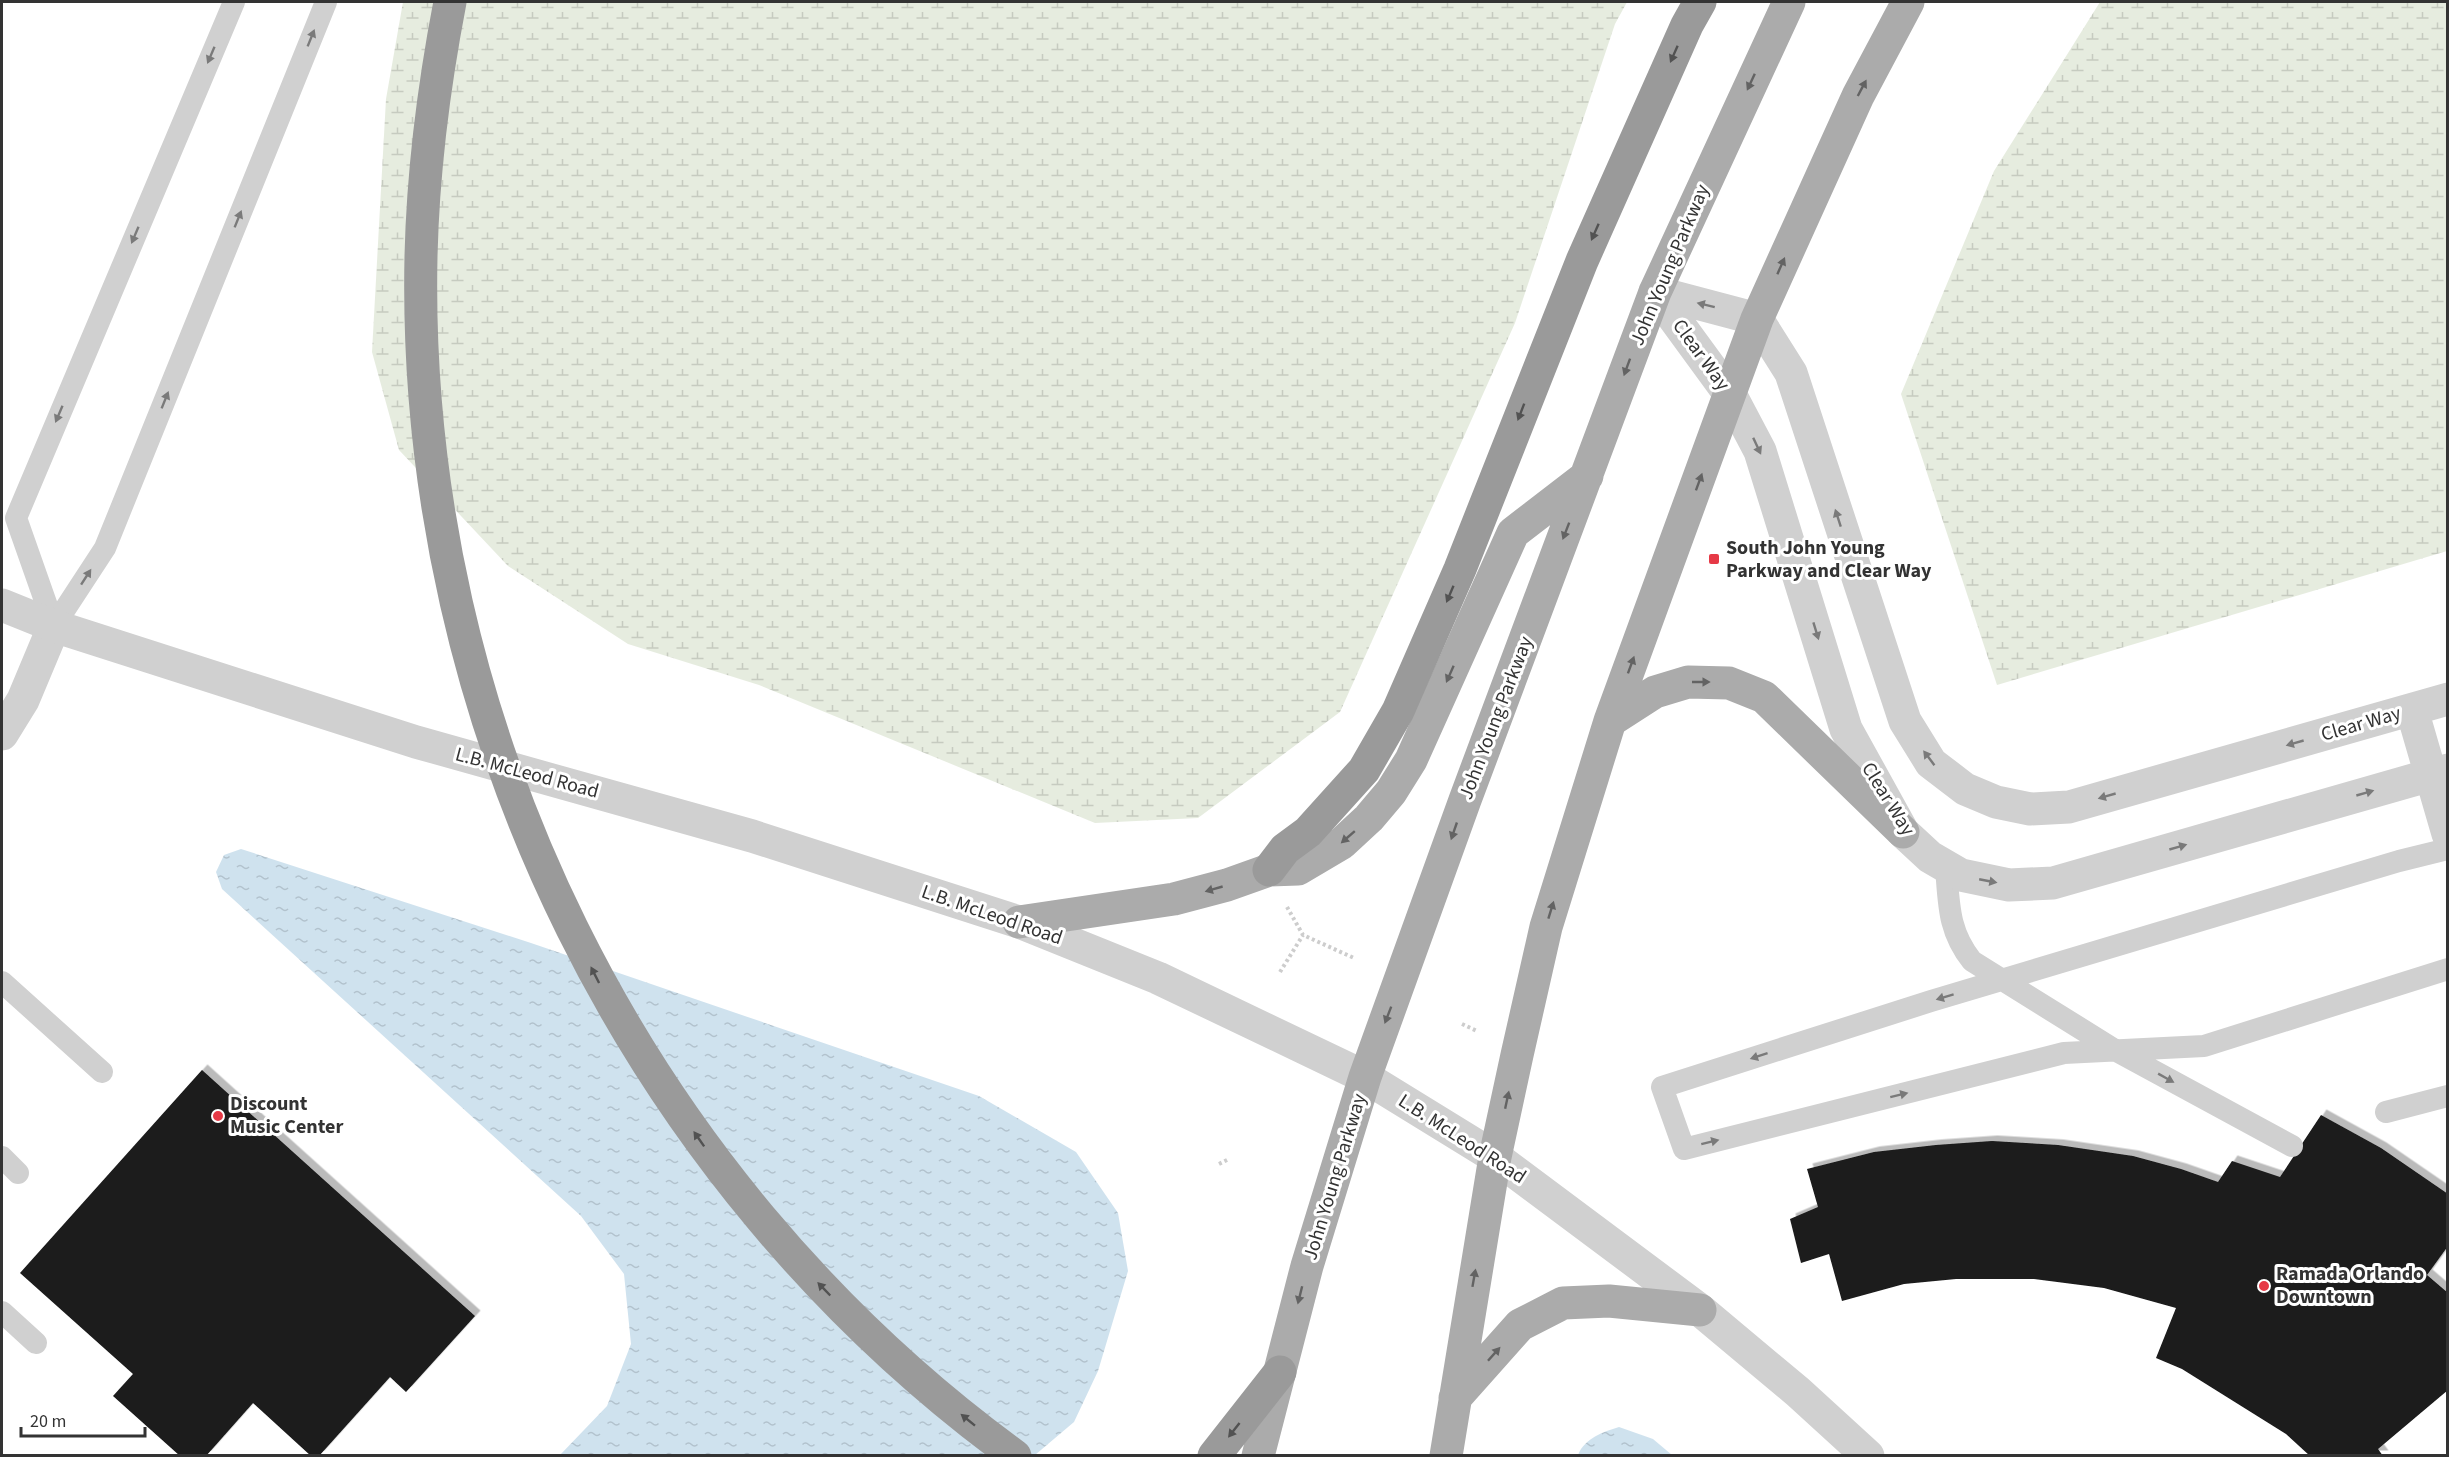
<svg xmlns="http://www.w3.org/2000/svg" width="2449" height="1457" viewBox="0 0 2449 1457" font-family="'Source Sans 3',sans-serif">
<defs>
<pattern id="wetland-marsh" width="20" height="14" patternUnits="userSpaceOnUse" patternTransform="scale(1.5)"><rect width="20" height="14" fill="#e6ecdf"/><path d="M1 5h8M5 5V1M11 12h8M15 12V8" fill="none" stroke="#c6cbc0"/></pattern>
<pattern id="water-ripples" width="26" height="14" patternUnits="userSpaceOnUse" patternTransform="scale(1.5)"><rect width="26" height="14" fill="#cfe2ee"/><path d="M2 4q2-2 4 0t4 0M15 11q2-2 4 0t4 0" fill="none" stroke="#b2c2cd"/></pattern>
<filter id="shadow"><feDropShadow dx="5.5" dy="-5.5" stdDeviation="0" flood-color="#0004"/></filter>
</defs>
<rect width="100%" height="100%" fill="#fff"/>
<path fill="url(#wetland-marsh)" d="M 403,2 L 1627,2 L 1615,24 L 1515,323 L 1340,712 L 1198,818 L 1095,823 L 759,685 L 628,644 L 508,566 L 399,450 L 372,352 L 386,99 Z
M 2100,2 L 2447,2 L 2447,551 L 1997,685 L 1901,394 L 1994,171 Z"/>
<path fill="url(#water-ripples)" d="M 241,849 L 531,943 L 979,1096 L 1076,1152 L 1118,1213 L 1128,1271 L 1098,1371 L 1074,1422 L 1035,1455 L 560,1455 L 607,1406 L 631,1344 L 624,1274 L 581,1216 L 222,889 L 216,872 L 224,855 Z
M 1619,1427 L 1653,1439 L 1672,1455 L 1578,1455 C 1585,1438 1603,1432 1619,1427 Z"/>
<path fill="#1a1a1a" filter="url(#shadow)" d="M 202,1070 L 475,1316 L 406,1392 L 390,1377 L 319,1456 L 311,1456 L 253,1403 L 206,1456 L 180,1456 L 113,1396 L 133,1374 L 20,1273 Z
M 2321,1115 L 2381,1148 L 2448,1194 L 2448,1246 L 2427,1275 L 2448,1293 L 2448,1390 L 2378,1449 L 2383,1456 L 2310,1456 L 2286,1434 L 2182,1369 L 2156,1358 L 2176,1308 L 2104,1288 L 2034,1279 L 1956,1279 L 1904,1284 L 1842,1301 L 1829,1254 L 1801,1263 L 1790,1219 L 1818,1207 L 1807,1169 L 1874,1152 L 1936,1145 L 1992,1141 L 2058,1145 L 2133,1156 L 2181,1169 L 2218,1182 L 2232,1161 L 2280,1177 Z"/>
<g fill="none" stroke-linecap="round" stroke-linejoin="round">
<path stroke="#cdcdcd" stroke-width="4" stroke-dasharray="3 3" stroke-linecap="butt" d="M 1287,907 L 1303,935 L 1354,958
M 1280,972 L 1303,935
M 1462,1024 L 1477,1031
M 1219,1164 L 1229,1159"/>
<path stroke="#d0d0d0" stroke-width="22" d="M 54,626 L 105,548 L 326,2
M 54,626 L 16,518 L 234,2
M 2448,849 L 2399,861 L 1931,1001 L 1662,1087 L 1684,1149 L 2064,1053 L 2204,1046 L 2448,969
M 1946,867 C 1949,904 1948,931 1972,961 L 2115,1050 L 2292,1146
M 2,982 L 102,1072
M 2386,1112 L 2448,1096
M 2,1157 L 18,1173
M 2,1312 L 36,1343"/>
<path stroke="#d0d0d0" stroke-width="33" d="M 1655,292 L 1731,396 L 1760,451 L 1846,729 L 1903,832 L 1930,857 L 1961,875 L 2009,885 L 2053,883 L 2448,770
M 1655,292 L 1757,319 L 1791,373 L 1905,721 L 1931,763 L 1965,789 L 1996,802 L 2030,809 L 2069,807 L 2448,699
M 2412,710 L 2448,834
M 2,734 L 23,700 L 54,626"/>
<path stroke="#d0d0d0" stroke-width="33" d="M 2,605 L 54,626 L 416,742 L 752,836 L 1019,922 L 1158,978 L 1365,1077 L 1495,1157 L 1700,1310 L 1798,1392 L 1868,1456"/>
<path stroke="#ababab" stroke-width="33" d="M 1610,721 L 1655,692 L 1688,682 L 1729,683 L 1764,697 L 1903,832
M 1019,922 L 1174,899 L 1227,885 L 1269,870 L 1298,869 L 1342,843 L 1369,818 L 1391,792 L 1411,760 L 1513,533 L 1587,476
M 1455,1398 L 1520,1325 L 1563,1303 L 1609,1301 L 1700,1310
M 1258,1456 L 1307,1266 L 1365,1077 L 1465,800 L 1655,292 L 1789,2
M 1446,1456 L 1495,1157 L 1517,1055 L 1546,927 L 1610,721 L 1757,319 L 1858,96 L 1908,2"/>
<path stroke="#9a9a9a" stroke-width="33" d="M 450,2 C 434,85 423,171 421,256 C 411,725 636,1180 1015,1456
M 1269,870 L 1285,849 L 1308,832 L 1364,770 L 1398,711 L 1460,569 L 1582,261 L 1687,25 L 1700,2
M 1214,1456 L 1280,1372"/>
</g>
<defs><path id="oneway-solid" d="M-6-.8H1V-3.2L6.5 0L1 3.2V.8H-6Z" transform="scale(1.5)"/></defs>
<g fill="#7a7a7a">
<use href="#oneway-solid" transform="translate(311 38) rotate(-68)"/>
<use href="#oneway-solid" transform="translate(211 55) rotate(113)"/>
<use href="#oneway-solid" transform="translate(238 219) rotate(-68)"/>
<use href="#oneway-solid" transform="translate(135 235) rotate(113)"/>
<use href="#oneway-solid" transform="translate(1706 305) rotate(-166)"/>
<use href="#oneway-solid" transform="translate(165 400) rotate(-68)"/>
<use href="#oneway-solid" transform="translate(59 414) rotate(113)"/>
<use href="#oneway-solid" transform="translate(1757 446) rotate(65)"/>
<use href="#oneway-solid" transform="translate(1838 518) rotate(-108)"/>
<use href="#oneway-solid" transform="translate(86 577) rotate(-57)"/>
<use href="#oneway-solid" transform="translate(1816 631) rotate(73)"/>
<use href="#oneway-solid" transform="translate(2295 743) rotate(164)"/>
<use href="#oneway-solid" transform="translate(1929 758) rotate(-127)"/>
<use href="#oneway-solid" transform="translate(2365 793) rotate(-16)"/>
<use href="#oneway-solid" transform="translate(2107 796) rotate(164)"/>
<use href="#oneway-solid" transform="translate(2178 847) rotate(-16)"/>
<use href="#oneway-solid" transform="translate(1988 881) rotate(11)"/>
<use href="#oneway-solid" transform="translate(1945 997) rotate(163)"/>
<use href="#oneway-solid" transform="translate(1759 1056) rotate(162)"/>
<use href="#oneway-solid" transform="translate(2166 1078) rotate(29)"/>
<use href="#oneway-solid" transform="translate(1899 1095) rotate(-14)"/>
<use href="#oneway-solid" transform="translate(1710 1142) rotate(-14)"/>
</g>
<g fill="#525252">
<use href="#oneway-solid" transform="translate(1674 54) rotate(114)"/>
<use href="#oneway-solid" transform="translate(1595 232) rotate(114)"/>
<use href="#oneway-solid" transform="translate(1521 412) rotate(111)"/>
<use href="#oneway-solid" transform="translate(1450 594) rotate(113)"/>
<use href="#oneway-solid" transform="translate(595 975) rotate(-117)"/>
<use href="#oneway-solid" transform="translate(699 1139) rotate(-125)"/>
<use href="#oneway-solid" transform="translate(824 1289) rotate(-134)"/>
<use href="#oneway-solid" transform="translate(968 1420) rotate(-141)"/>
<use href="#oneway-solid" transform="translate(1234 1430) rotate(128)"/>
</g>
<g fill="#636363">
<use href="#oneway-solid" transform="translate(1751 82) rotate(115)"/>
<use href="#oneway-solid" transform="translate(1862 88) rotate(-62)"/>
<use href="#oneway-solid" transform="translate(1781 266) rotate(-66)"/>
<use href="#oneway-solid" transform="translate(1627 367) rotate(110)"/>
<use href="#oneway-solid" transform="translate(1699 482) rotate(-70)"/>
<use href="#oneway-solid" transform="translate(1566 531) rotate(111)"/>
<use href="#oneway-solid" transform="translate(1631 665) rotate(-70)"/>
<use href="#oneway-solid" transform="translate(1450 674) rotate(114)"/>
<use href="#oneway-solid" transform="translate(1701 682)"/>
<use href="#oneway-solid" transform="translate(1454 831) rotate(109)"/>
<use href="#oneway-solid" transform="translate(1348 837) rotate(139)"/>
<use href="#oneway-solid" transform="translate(1214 889) rotate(164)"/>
<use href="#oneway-solid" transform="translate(1551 910) rotate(-73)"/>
<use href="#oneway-solid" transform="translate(1388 1015) rotate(111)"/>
<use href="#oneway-solid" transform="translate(1507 1100) rotate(-78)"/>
<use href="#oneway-solid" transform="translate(1474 1278) rotate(-80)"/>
<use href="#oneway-solid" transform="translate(1300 1295) rotate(104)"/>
<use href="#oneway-solid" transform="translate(1494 1354) rotate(-48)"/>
</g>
<g fill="#e63946" stroke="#fff" stroke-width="2">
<rect x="1708" y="553" width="12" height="12" rx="3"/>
<circle cx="218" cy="1116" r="6"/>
<circle cx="2264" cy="1286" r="6"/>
</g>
<g text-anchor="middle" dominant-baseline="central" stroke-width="6" stroke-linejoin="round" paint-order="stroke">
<g font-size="20" fill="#333" stroke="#fff">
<text transform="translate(1670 265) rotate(-67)">John Young Parkway</text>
<text transform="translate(1701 355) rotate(54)">Clear Way</text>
<text transform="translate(1496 718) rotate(-69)">John Young Parkway</text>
<text transform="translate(2361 724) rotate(-16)">Clear Way</text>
<text transform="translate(527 773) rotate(15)">L.B. McLeod Road</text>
<text transform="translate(1888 799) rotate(58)">Clear Way</text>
<text transform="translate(992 915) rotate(19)">L.B. McLeod Road</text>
<text transform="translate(1462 1139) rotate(33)">L.B. McLeod Road</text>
<text transform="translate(1335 1177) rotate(-73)">John Young Parkway</text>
</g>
<g font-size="20" font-weight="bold" fill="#333" stroke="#fff" text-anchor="start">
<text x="1726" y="548">South John Young<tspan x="1726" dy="23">Parkway and Clear Way</tspan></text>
<text x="230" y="1104">Discount<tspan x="230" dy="23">Music Center</tspan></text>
<text x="2276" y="1274">Ramada Orlando<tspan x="2276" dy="23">Downtown</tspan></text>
</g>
</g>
<rect width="2449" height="1457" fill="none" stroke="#333333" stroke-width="6"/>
<path d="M21 1427v9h124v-9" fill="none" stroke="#333333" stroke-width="3"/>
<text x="30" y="1427" font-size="18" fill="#333333" stroke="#ffffff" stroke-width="4.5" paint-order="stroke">20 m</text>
</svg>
